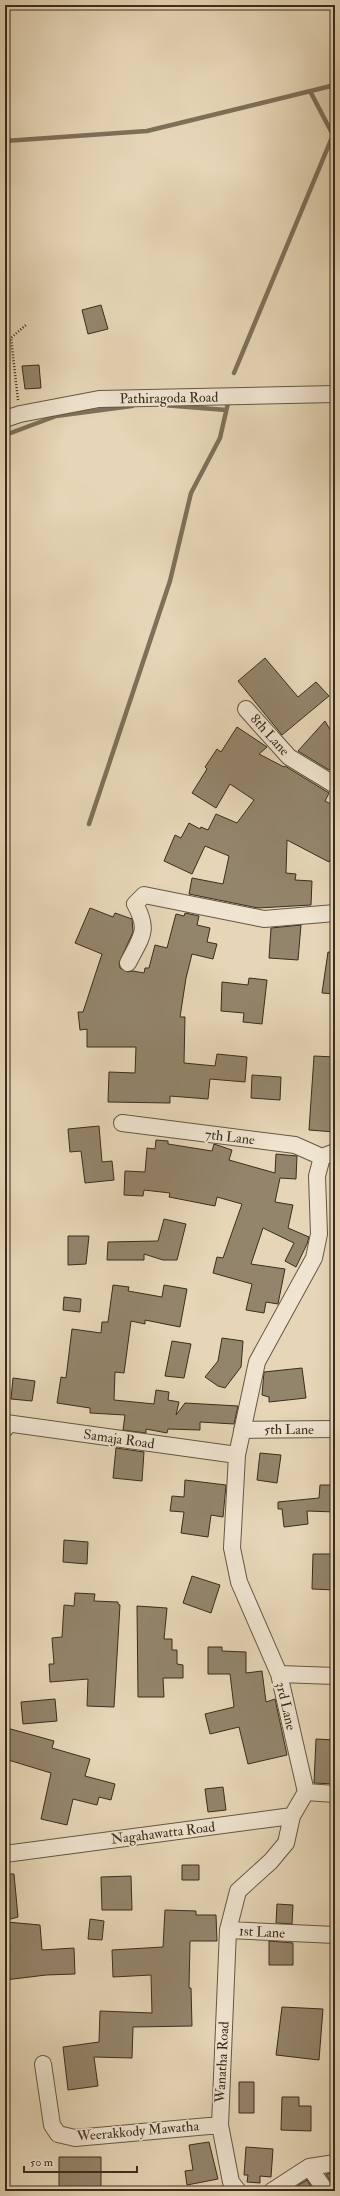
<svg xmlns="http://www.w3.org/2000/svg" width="340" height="2196" viewBox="0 0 340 2196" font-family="'IM FELL Double Pica',serif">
<rect width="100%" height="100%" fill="#e6d6b7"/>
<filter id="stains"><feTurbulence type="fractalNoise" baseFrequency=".005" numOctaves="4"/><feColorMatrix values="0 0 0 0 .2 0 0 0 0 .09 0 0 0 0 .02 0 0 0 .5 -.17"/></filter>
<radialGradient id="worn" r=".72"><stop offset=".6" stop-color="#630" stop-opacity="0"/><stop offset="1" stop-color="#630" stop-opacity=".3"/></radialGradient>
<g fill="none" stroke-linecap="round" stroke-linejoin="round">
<path stroke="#7e7059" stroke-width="4.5" d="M 5,141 L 147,131 L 335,85
M 234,373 L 333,135 L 310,91
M 163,405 L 226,410
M 5,460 L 8,434 L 56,416 L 132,406
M 89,824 L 170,581 L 191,493 L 220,438 L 228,403"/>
</g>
<path fill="#93856c" stroke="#3a2d1b" d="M 101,305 L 108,329 L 88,334 L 82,310 Z
M 39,365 L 41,388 L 25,389 L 22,366 Z
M 265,658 L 298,697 L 316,682 L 329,696 L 282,735 L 238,681 Z
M 325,721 L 335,738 L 335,763 L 329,770 L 298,751 Z
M 237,727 L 267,747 L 259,754 L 284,767 L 285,766 L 329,793 L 325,801 L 335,806 L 335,850 L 329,862 L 287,840 L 286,873 L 296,874 L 295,880 L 312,881 L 311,905 L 258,908 L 189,894 L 192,878 L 223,884 L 229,856 L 205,846 L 192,874 L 164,861 L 175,835 L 181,838 L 189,823 L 200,829 L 201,827 L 208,830 L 216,814 L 237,823 L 254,800 L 230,784 L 216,808 L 192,793 L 207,769 L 205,767 L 217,749 L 221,752 Z
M 90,908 L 113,917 L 115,913 L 132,919 L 133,932 L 119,963 L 120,968 L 128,972 L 133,971 L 144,973 L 145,968 L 149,968 L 155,945 L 167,948 L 176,914 L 184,916 L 185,913 L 199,916 L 197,925 L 210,928 L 207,942 L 217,944 L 213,959 L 192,954 L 186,978 L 180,1017 L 185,1017 L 184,1063 L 215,1066 L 217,1054 L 247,1057 L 245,1082 L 210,1079 L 208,1099 L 170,1096 L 170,1103 L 108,1102 L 109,1072 L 135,1073 L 136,1047 L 87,1047 L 87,1029 L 80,1030 L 78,1012 L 83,1012 L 102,954 L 75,943 Z
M 301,925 L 298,960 L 269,958 L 271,928 Z
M 328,952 L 335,953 L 335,994 L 322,993 Z
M 249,978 L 267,980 L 262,1024 L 243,1022 L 244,1013 L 221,1011 L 222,982 L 248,985 Z
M 314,1056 L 335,1057 L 335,1132 L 309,1130 Z
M 252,1075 L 281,1077 L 280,1100 L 251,1098 Z
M 99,1126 L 102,1162 L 112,1161 L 114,1180 L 85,1183 L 81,1151 L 70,1152 L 68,1129 Z
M 156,1140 L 168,1141 L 168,1144 L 212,1151 L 214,1144 L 232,1150 L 229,1160 L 275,1173 L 276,1154 L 297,1156 L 296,1179 L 280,1178 L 275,1202 L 293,1205 L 288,1228 L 309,1237 L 307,1244 L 296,1267 L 285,1261 L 294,1243 L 263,1228 L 251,1264 L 285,1269 L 278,1304 L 266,1302 L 264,1313 L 246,1310 L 252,1284 L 213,1273 L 217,1257 L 223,1258 L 242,1204 L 217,1197 L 215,1206 L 169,1197 L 170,1193 L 144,1190 L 143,1196 L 124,1195 L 125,1171 L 145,1172 L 147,1148 L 155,1149 Z
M 164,1219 L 186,1224 L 177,1260 L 163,1260 L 144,1254 L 144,1260 L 107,1260 L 108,1242 L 158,1241 Z
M 68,1236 L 89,1236 L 86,1264 L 68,1265 Z
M 113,1285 L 129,1287 L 128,1291 L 162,1297 L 164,1285 L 187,1289 L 180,1327 L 145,1320 L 145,1324 L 131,1321 L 124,1373 L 115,1372 L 114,1400 L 154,1404 L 156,1390 L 169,1392 L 168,1400 L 179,1402 L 176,1415 L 185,1403 L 238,1406 L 234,1424 L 200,1422 L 200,1430 L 168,1429 L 167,1433 L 146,1429 L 146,1433 L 123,1430 L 125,1415 L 90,1413 L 90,1408 L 57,1403 L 61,1377 L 66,1378 L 72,1329 L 101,1333 L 102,1322 L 108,1322 Z
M 64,1297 L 81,1299 L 80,1312 L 63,1310 Z
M 222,1338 L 243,1341 L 241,1367 L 225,1388 L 218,1386 L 205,1377 L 218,1361 Z
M 172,1341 L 191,1344 L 184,1378 L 165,1376 Z
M 302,1368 L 306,1398 L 269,1402 L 269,1397 L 262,1395 L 264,1372 Z
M 13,1378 L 35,1381 L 32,1401 L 11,1399 Z
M 116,1448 L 144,1452 L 142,1481 L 113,1478 Z
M 260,1453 L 281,1455 L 277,1483 L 257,1480 Z
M 185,1480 L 226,1485 L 223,1517 L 211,1515 L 208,1537 L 181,1533 L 184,1512 L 170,1511 L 172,1496 L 184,1497 Z
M 320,1485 L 335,1485 L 335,1512 L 307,1511 L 308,1524 L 284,1527 L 282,1509 L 278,1509 L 278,1502 L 319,1498 Z
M 64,1540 L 88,1542 L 87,1564 L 63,1562 Z
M 313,1554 L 335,1554 L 335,1590 L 312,1589 Z
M 192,1576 L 220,1585 L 211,1613 L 183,1603 Z
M 75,1593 L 95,1594 L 94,1601 L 118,1602 L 118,1604 L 120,1605 L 114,1707 L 87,1706 L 88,1679 L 50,1682 L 49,1664 L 54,1664 L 52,1638 L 62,1637 L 64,1605 L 74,1606 Z
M 137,1606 L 167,1608 L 164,1639 L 172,1639 L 172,1650 L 177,1650 L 177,1664 L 183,1665 L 183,1678 L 163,1678 L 164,1697 L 138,1697 Z
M 208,1647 L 222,1647 L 222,1651 L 246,1652 L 246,1673 L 262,1671 L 266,1702 L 275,1699 L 287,1755 L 248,1764 L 239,1727 L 210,1734 L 205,1714 L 234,1707 L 230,1674 L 208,1674 Z
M 55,1699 L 57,1721 L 23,1724 L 21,1702 Z
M 7,1728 L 54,1741 L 52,1748 L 90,1759 L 85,1776 L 115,1784 L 111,1800 L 99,1797 L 97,1805 L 73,1799 L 67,1825 L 41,1819 L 51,1773 L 5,1759 L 5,1730 Z
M 316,1739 L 335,1740 L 335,1784 L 314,1783 Z
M 223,1787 L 226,1810 L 208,1812 L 205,1789 Z
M 182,1865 L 199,1865 L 199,1880 L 182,1880 Z
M 5,1874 L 14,1874 L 18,1917 L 7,1920 Z
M 131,1876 L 132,1910 L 102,1910 L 101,1877 Z
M 277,1904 L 293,1905 L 292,1924 L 276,1923 Z
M 165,1910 L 196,1911 L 196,1915 L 216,1915 L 217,1941 L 190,1941 L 189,1988 L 191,1988 L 192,2026 L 133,2027 L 132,2058 L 94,2057 L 98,2086 L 68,2090 L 63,2047 L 99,2042 L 100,2011 L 152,2013 L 151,1975 L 113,1977 L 112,1950 L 163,1947 Z
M 90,1919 L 104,1921 L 102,1940 L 88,1939 Z
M 7,1922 L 40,1925 L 42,1950 L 74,1948 L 75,1974 L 46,1975 L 5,1980 L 5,1951 L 10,1951 Z
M 269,1941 L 293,1943 L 293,1965 L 269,1965 Z
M 282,2007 L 323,2009 L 319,2060 L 276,2055 Z
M 239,2082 L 254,2082 L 254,2113 L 239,2113 Z
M 282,2097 L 299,2097 L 299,2106 L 311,2106 L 311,2131 L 281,2130 Z
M 209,2142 L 218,2179 L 187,2185 L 185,2171 L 193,2170 L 189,2145 Z
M 246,2147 L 273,2149 L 271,2177 L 260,2176 L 260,2183 L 247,2182 L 248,2175 L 244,2175 Z
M 59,2157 L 101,2157 L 101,2191 L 59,2191 Z
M 335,2173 L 335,2186 L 334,2186 L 326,2174 Z
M 307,2180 L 314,2191 L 291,2191 L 300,2184 Z"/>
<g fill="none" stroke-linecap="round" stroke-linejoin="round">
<defs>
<path id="minor" d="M 5,419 L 20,414 L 99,399 L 335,394
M 246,709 L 289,757 L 335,785
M 128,963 C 141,937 150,931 135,904 L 144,895 L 264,919 L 335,913
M 122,1123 L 295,1145 L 322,1157 L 335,1152
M 5,1429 L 6,1423 L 237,1455
M 242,1430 L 335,1429
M 279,1674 L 239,1582 L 232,1548 L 237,1455 L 257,1362 L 314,1258 L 319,1234 L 317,1176 L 322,1157
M 306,1792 L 279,1674 L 335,1676
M 306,1792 L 335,1794
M 292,1816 L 286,1843 L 271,1861 L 238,1891 L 228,1930 L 335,1935
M 5,1854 L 292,1816 L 306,1792
M 228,1930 L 220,2125 L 231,2182 L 238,2191
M 43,2064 L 52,2125 L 58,2134 L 75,2138 L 220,2125
M 309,2167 L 326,2191
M 272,2191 L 309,2167 L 335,2163"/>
</defs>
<use href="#minor" stroke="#655742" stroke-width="18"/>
<path stroke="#3a2d1b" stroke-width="2.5" stroke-dasharray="1 2" stroke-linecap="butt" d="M 18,400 L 11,338 L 27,324"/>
<use href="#minor" stroke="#efe4d0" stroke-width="16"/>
</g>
<g text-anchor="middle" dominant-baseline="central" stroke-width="3.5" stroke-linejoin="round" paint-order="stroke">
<g font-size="14" fill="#3a2d1b" stroke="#efe4d0">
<text transform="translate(169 398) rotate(-1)">Pathiragoda Road</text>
<text transform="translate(270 735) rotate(48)">8th Lane</text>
<text transform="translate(230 1137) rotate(7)">7th Lane</text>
<text x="289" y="1429">5th Lane</text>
<text transform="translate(119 1439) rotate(8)">Samaja Road</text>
<text transform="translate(286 1706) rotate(77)">3rd Lane</text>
<text transform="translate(163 1833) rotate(-7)">Nagahawatta Road</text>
<text transform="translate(262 1932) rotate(3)">1st Lane</text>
<text transform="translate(222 2062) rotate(-87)">Wanatha Road</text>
<text transform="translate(138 2131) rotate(-5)">Weerakkody Mawatha</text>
</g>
</g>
<rect width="340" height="2196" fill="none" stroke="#e6d6b7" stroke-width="20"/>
<rect x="6" y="6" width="328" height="2184" fill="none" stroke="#3a2d1b" stroke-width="2"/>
<rect x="10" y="10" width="320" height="2176" fill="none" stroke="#3a2d1b"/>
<path d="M24 2166v6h113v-6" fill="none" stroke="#3a2d1b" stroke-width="2"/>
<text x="30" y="2166" font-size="12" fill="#3a2d1b" stroke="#efe4d0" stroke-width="3" paint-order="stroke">50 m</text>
<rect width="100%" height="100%" filter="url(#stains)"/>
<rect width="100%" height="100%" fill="url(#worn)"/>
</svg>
